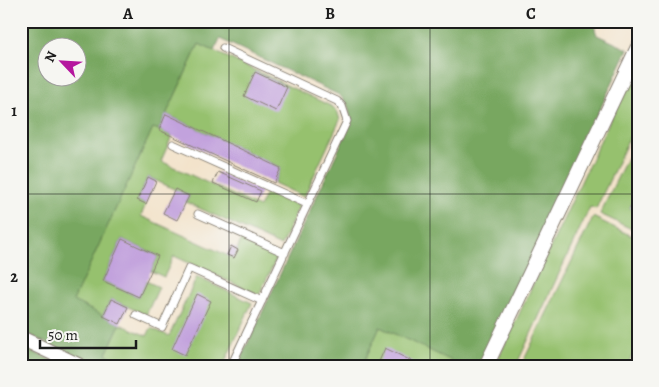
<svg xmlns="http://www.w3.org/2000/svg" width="659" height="387" viewBox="0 0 659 387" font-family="Alegreya,serif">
<rect width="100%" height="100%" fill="#f6f6f2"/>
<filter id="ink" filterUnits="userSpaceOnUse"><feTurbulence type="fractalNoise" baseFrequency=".02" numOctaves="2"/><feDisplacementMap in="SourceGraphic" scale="10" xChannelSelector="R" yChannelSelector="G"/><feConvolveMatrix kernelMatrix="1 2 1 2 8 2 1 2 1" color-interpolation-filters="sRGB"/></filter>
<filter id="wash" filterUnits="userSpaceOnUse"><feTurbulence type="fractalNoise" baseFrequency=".0096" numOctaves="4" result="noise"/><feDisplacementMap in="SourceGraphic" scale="20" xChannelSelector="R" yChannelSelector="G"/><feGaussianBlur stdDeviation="1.12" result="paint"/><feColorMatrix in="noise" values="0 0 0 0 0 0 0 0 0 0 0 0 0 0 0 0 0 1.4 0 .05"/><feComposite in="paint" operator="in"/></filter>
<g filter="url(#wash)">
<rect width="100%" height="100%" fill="#f3e3cb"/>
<path fill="#96c16e" stroke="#596e45" d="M 199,44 L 333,107 L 338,113 L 340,120 L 304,197 L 274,183 L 281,168 L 166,114 Z
M 638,60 L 638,119 L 596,209 L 590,207 L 516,366 L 498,359 Z
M 153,127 L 172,136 L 161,161 L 259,207 L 267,191 L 299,206 L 281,246 L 186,202 L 189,196 L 148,177 L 137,200 L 146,204 L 141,216 L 233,258 L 242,239 L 278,255 L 259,295 L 174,256 L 164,277 L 151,271 L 158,256 L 122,239 L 103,281 L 139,297 L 146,281 L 159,287 L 146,315 L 111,299 L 103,316 L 72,302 Z
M 638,135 L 638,176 L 633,186 L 638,189 L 638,192 L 630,208 L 638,212 L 638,232 L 600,214 Z
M 593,217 L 638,239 L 638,344 L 627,366 L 521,366 Z
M 197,277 L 252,303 L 223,366 L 161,366 L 144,357 L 139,366 L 131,366 L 106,354 L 120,324 L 147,336 L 151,328 L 169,336 Z
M 380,327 L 453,361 L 451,366 L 362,366 Z"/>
<path fill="#78a761" stroke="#4a623e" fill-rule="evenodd" d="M 21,21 L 597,21 L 595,29 L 597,35 L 628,49 L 481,366 L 451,366 L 452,361 L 380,327 L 362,366 L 237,366 L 350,125 C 351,112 349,104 339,95 L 220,39 L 214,51 L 199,44 L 159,130 L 153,128 L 73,301 L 120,324 L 106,354 L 131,366 L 95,366 L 21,331 ZM 48,48 L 78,48 L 78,78 L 48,78 Z
M 21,346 L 64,366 L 21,366 Z"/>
<g id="blocks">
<path fill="#c2a2dd" d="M 255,72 L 287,87 L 276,111 L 244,96 Z
M 166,114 L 281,168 L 274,183 L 159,130 Z
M 218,172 L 261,191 L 256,202 L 213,183 Z
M 148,177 L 156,181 L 146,204 L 137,200 Z
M 175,189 L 189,196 L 177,220 L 163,213 Z
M 638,192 L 638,212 L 630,208 Z
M 122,239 L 158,256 L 139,297 L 103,281 Z
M 231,246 L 238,250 L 234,258 L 227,255 Z
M 197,294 L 211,301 L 185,355 L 172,349 Z
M 111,299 L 128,307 L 120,324 L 103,316 Z
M 385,348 L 422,366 L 377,366 Z"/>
</g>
</g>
<g filter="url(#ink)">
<use href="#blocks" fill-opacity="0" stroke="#888074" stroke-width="1"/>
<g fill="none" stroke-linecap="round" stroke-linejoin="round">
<defs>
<path id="service" d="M 223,48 L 337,101 L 342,106 L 347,121 L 231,366
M 173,144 L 307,204
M 198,214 L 285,253
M 136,315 L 162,327 L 189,268 L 262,301"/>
<path id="minor" d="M 21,338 L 80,366
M 486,366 L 638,47"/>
</defs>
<use href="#service" stroke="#888074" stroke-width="9"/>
<use href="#minor" stroke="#888074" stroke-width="16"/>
<use href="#service" stroke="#fff" stroke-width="7"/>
<use href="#minor" stroke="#fff" stroke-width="14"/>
</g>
</g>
<path fill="none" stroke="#1c1c1c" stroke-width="1" stroke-opacity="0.55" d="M 229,21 L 229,366M 430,21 L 430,366M 21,194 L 638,194"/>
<rect width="659" height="387" fill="none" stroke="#f6f6f2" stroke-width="55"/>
<g transform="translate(62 62) rotate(295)"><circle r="24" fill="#f6f6f2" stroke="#9f9f9c"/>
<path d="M0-4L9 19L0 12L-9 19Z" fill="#b5179e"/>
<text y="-8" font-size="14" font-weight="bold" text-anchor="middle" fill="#1c1c1c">N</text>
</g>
<path d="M40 340v8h96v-8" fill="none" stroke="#1c1c1c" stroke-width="2.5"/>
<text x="48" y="340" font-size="15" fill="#1c1c1c" stroke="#f6f6f2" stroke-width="4" paint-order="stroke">50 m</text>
<rect x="28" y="28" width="604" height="332" fill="none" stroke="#1c1c1c" stroke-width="2"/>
<g font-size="16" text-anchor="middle" font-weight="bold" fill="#1c1c1c">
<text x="128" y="19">A</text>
<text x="330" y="19">B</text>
<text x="531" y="19">C</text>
<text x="14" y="116">1</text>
<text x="14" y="282">2</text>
</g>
</svg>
